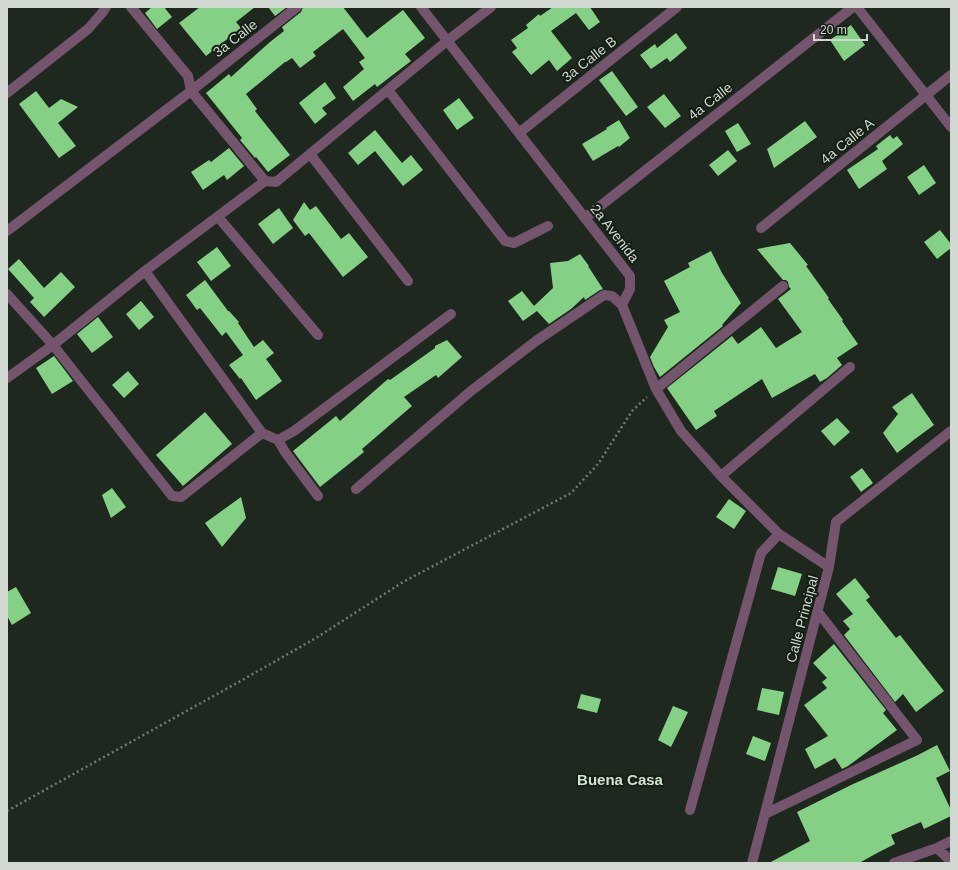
<svg xmlns="http://www.w3.org/2000/svg" width="958" height="870" viewBox="0 0 958 870" font-family="Helvetica,sans-serif">
<rect width="100%" height="100%" fill="#1e281e"/>
<path fill="#84d085" d="M 152,7 L 164,7 L 172,17 L 157,29 L 145,13 Z
M 200,7 L 255,7 L 236,22 L 241,28 L 206,56 L 179,23 Z
M 268,7 L 287,7 L 275,16 Z
M 303,7 L 343,7 L 367,38 L 403,10 L 425,38 L 405,54 L 411,61 L 377,87 L 375,84 L 353,101 L 343,87 L 364,69 L 359,62 L 365,58 L 343,29 L 313,52 L 316,56 L 300,68 L 292,58 L 286,62 L 285,62 L 246,94 L 257,109 L 255,111 L 290,155 L 268,172 L 256,157 L 255,158 L 240,140 L 242,138 L 206,93 L 229,74 L 231,77 L 270,42 L 284,31 L 282,27 L 301,12 Z
M 553,7 L 590,7 L 600,22 L 589,30 L 576,13 L 551,31 L 572,58 L 557,71 L 549,60 L 531,75 L 512,52 L 517,48 L 511,40 L 528,28 L 526,25 L 539,14 L 540,16 Z
M 851,25 L 865,45 L 844,61 L 830,40 Z
M 676,33 L 687,48 L 670,62 L 667,58 L 651,69 L 640,55 L 655,44 L 657,48 Z
M 612,71 L 638,107 L 626,116 L 599,80 Z
M 325,82 L 336,98 L 322,108 L 327,114 L 315,124 L 299,103 Z
M 36,91 L 49,108 L 61,99 L 78,107 L 58,123 L 76,146 L 59,158 L 19,104 Z
M 664,94 L 681,116 L 665,128 L 647,107 Z
M 459,98 L 474,118 L 457,130 L 443,110 Z
M 619,120 L 630,138 L 619,147 L 618,146 L 593,161 L 582,144 L 607,129 L 606,128 Z
M 805,121 L 817,137 L 774,168 L 767,149 Z
M 738,123 L 751,144 L 737,152 L 725,131 Z
M 375,130 L 402,163 L 411,155 L 423,170 L 403,186 L 375,151 L 358,165 L 348,153 Z
M 890,135 L 893,139 L 897,136 L 903,144 L 882,161 L 887,169 L 859,189 L 847,170 L 878,149 L 876,146 Z
M 229,148 L 244,166 L 227,180 L 224,175 L 203,190 L 191,172 L 209,160 L 211,162 Z
M 728,150 L 737,161 L 718,176 L 709,165 Z
M 924,165 L 936,183 L 919,195 L 907,177 Z
M 304,202 L 310,210 L 316,206 L 341,239 L 349,233 L 368,257 L 343,277 L 309,233 L 305,236 L 293,220 Z
M 279,208 L 293,228 L 273,244 L 258,224 Z
M 940,230 L 951,244 L 951,248 L 937,259 L 924,242 Z
M 790,243 L 808,265 L 806,266 L 829,298 L 828,299 L 843,320 L 842,321 L 858,344 L 837,358 L 842,365 L 827,378 L 820,382 L 815,374 L 772,398 L 762,379 L 714,411 L 717,416 L 696,430 L 667,388 L 732,336 L 738,344 L 761,327 L 776,348 L 802,332 L 778,299 L 791,289 L 789,287 L 788,282 L 786,280 L 783,280 L 757,249 Z
M 217,247 L 231,266 L 211,281 L 197,262 Z
M 711,251 L 722,273 L 741,303 L 722,325 L 723,326 L 660,377 L 654,367 L 650,357 L 668,327 L 664,320 L 680,312 L 664,281 L 690,267 L 688,263 Z
M 580,254 L 589,266 L 588,266 L 603,289 L 600,290 L 585,300 L 584,297 L 571,309 L 549,324 L 537,311 L 523,321 L 508,301 L 522,291 L 534,306 L 553,288 L 550,263 L 568,261 Z
M 19,259 L 44,288 L 61,272 L 75,287 L 44,317 L 30,302 L 34,298 L 8,269 Z
M 205,280 L 228,311 L 229,311 L 239,322 L 238,323 L 254,347 L 263,340 L 274,353 L 266,359 L 282,381 L 256,400 L 241,378 L 240,379 L 229,365 L 243,355 L 226,332 L 222,336 L 200,308 L 197,310 L 186,295 Z
M 141,301 L 154,317 L 139,330 L 126,314 Z
M 98,317 L 113,337 L 92,353 L 77,334 Z
M 447,340 L 462,357 L 438,378 L 436,375 L 404,397 L 412,406 L 362,449 L 364,452 L 320,487 L 293,451 L 336,416 L 340,421 L 388,379 L 390,380 L 435,348 L 435,346 Z
M 54,356 L 73,381 L 52,394 L 36,368 Z
M 128,371 L 139,384 L 124,398 L 112,385 Z
M 912,393 L 934,425 L 915,439 L 897,453 L 883,433 L 898,414 L 892,407 Z
M 205,412 L 232,444 L 183,486 L 156,455 Z
M 837,418 L 850,432 L 834,446 L 821,431 Z
M 862,468 L 873,483 L 861,492 L 850,477 Z
M 112,488 L 126,507 L 111,518 L 102,495 Z
M 241,497 L 246,518 L 222,547 L 205,523 Z
M 729,499 L 746,511 L 734,529 L 716,517 Z
M 778,567 L 802,574 L 795,596 L 771,589 Z
M 855,578 L 870,597 L 866,600 L 896,638 L 900,635 L 944,691 L 916,712 L 903,694 L 895,702 L 844,635 L 850,629 L 843,621 L 853,614 L 836,594 Z
M 16,587 L 31,613 L 12,625 L 7,616 L 7,592 Z
M 834,644 L 886,710 L 883,713 L 897,730 L 848,766 L 842,769 L 835,758 L 815,769 L 805,749 L 828,736 L 804,705 L 827,688 L 822,682 L 827,678 L 813,663 Z
M 762,688 L 784,692 L 779,715 L 757,710 Z
M 581,694 L 601,699 L 597,713 L 577,708 Z
M 673,706 L 688,712 L 671,747 L 658,740 Z
M 753,736 L 771,743 L 765,761 L 746,754 Z
M 937,745 L 950,771 L 936,778 L 951,810 L 951,816 L 924,829 L 921,822 L 891,835 L 895,844 L 879,852 L 859,863 L 769,863 L 810,841 L 797,812 L 851,785 L 918,755 Z"/>
<g fill="none" stroke-linecap="round" stroke-linejoin="round">
<path stroke="#727a72" stroke-width="2.5" stroke-dasharray="2 3" stroke-linecap="butt" d="M 7,811 L 244,679 L 316,638 L 403,582 L 571,493 L 598,464 L 632,411 L 647,397"/>
<path stroke="#75546e" stroke-width="10" d="M 131,7 L 188,76 L 191,91 L 265,181 L 276,182 L 447,41 L 491,7
M 421,7 L 630,276 L 630,289 L 622,305 L 656,389 L 681,431 L 721,476 L 779,534 L 829,567
M 857,7 L 951,127
M 388,90 L 505,241 L 514,243 L 548,226
M 7,93 L 88,29 L 102,13 L 106,7
M 519,133 L 677,7
M 310,154 L 408,281
M 218,217 L 318,335
M 585,218 L 853,7
M 761,228 L 951,75
M 7,231 L 191,91 L 297,7
M 145,271 L 262,433 L 278,440 L 285,452 L 318,496
M 7,294 L 53,345 L 172,496 L 181,497 L 262,433
M 7,378 L 53,345 L 145,271 L 265,181
M 656,389 L 783,286
M 278,440 L 294,431 L 451,314
M 721,476 L 850,367
M 356,489 L 471,391 L 536,341 L 604,295 L 612,296 L 622,305
M 690,810 L 761,553 L 779,534
M 765,814 L 917,740 L 818,612
M 937,848 L 951,861
M 752,863 L 829,567 L 836,522 L 951,431
M 894,863 L 937,848 L 951,841"/>
</g>
<g text-anchor="middle" dominant-baseline="central" stroke-width="4" stroke-linejoin="round" paint-order="stroke">
<g font-size="14" fill="#d1d8d1" stroke="#141f14">
<text transform="translate(235 38) rotate(-38)">3a Calle</text>
<text transform="translate(589 59) rotate(-38)">3a Calle B</text>
<text transform="translate(710 101) rotate(-38)">4a Calle</text>
<text transform="translate(847 141) rotate(-39)">4a Calle A</text>
<text transform="translate(615 233) rotate(52)">2a Avenida</text>
<text transform="translate(802 619) rotate(-75)">Calle Principal</text>
</g>
<g font-size="15" font-weight="bold" fill="#d3e1d2" stroke="#141f14">
<text x="620" y="779">Buena Casa</text>
</g>
</g>
<rect width="958" height="870" fill="none" stroke="#d1d8d1" stroke-width="16"/>
<path d="M814 34v6h53v-6" fill="none" stroke="#d1d8d1" stroke-width="2"/>
<text x="820" y="34" font-size="12" fill="#d1d8d1" stroke="#141f14" stroke-width="3" paint-order="stroke">20 m</text>
</svg>
